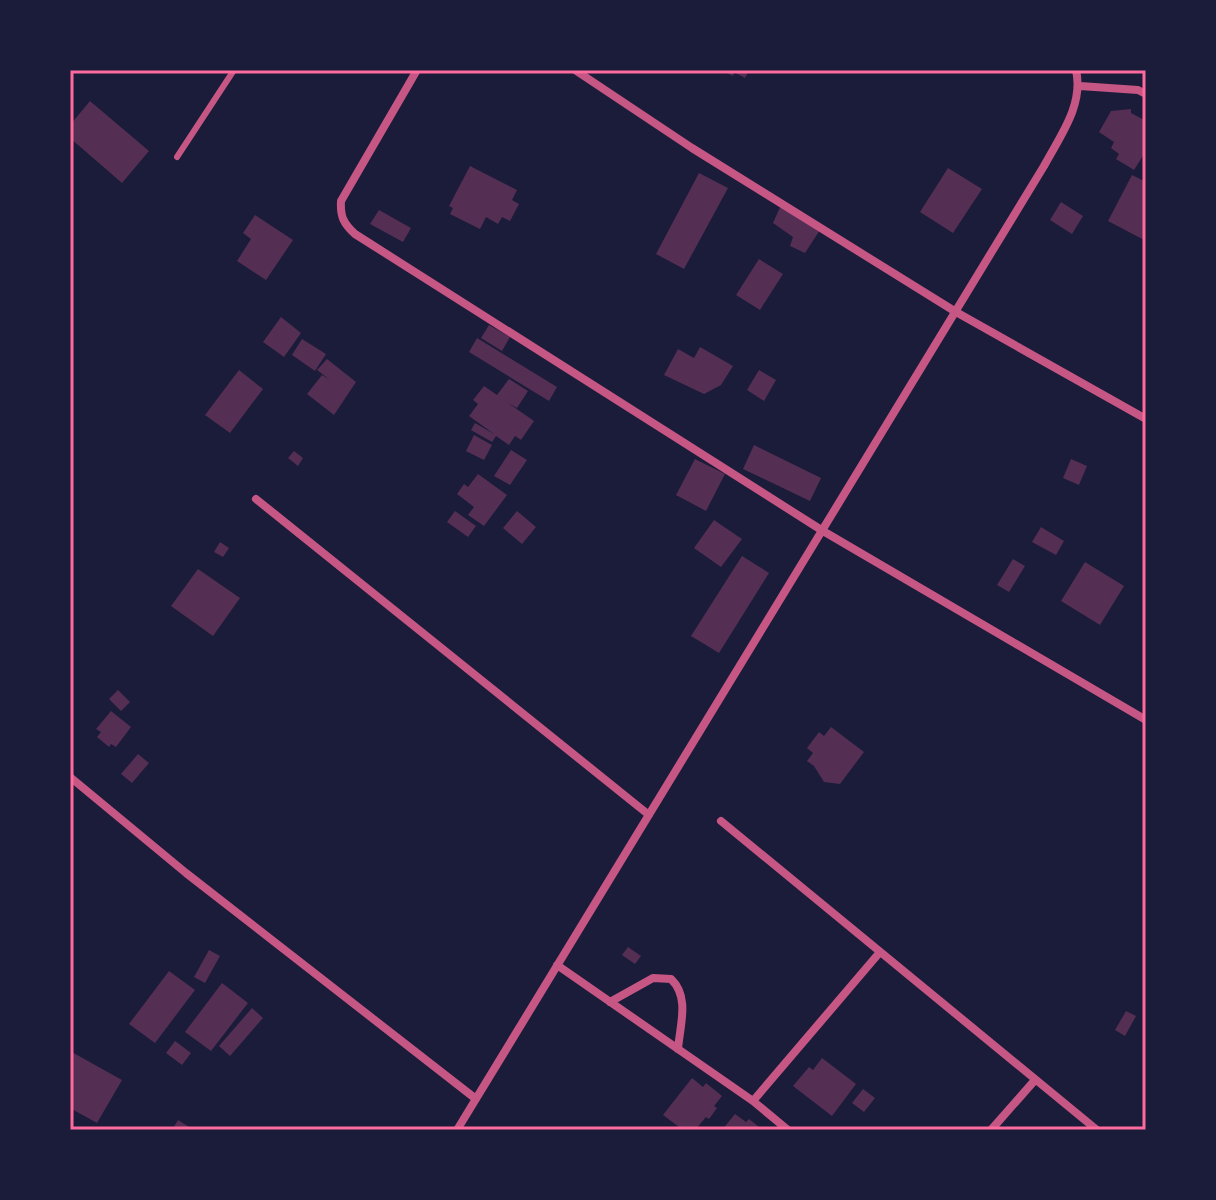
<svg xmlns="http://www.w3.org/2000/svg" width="1216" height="1200" viewBox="0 0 1216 1200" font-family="Lato,sans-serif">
<rect width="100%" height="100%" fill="#1b1b3a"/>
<path fill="#542f53" d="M 721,70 L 749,70 L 745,78 L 734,72 L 733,76 Z
M 90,101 L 149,151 L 122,183 L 70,138 L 70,125 Z
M 1131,109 L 1131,113 L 1146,121 L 1146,151 L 1134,170 L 1116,159 L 1119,154 L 1111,148 L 1114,142 L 1099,132 L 1111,111 Z
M 470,166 L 517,190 L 512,200 L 519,204 L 510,221 L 502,217 L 498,224 L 486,217 L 480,229 L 450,214 L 453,208 L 449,206 Z
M 948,168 L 982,189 L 953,233 L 920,212 Z
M 699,173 L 728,188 L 684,269 L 656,254 Z
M 1132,175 L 1146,182 L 1146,241 L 1108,221 Z
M 1061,202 L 1083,216 L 1072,234 L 1050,220 Z
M 781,205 L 820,230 L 805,253 L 790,246 L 793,237 L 773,223 Z
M 379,210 L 411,228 L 403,242 L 370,224 Z
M 255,215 L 293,240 L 266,280 L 237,261 L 251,239 L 243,233 Z
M 759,259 L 783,274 L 760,310 L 736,295 Z
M 281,317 L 301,333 L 284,357 L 263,342 Z
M 489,325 L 510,337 L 502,351 L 481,338 Z
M 477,338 L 557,387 L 549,401 L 469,352 Z
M 302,339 L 326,354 L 315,371 L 292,355 Z
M 700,347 L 733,366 L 721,385 L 704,394 L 664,375 L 678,349 L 694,358 Z
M 327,359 L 356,382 L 334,415 L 307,394 L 322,375 L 330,380 L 317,370 Z
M 239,370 L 263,389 L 230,433 L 205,415 Z
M 759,370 L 776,380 L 764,401 L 747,390 Z
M 509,379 L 528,391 L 517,408 L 508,403 L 534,421 L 521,440 L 515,436 L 509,445 L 496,436 L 492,442 L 471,430 L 475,423 L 494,434 L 469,416 L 478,404 L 473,400 L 484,386 L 497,395 Z
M 474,435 L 492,445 L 484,460 L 466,451 Z
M 754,445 L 821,478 L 810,501 L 743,469 Z
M 511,450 L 527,460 L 510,485 L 494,476 Z
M 294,451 L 303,458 L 298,466 L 288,458 Z
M 695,459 L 725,474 L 706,511 L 676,495 Z
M 1071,459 L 1087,466 L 1079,485 L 1063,478 Z
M 478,474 L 507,495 L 484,526 L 468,515 L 474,507 L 457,494 L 464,484 L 468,487 Z
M 455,511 L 476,526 L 468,537 L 447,522 Z
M 517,511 L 536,527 L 522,544 L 503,528 Z
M 714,520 L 742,539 L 721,567 L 694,548 Z
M 1041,527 L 1064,541 L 1056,555 L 1032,542 Z
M 220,542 L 229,548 L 223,557 L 214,552 Z
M 742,556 L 769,573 L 719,653 L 691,636 Z
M 1013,559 L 1025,566 L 1009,592 L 997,585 Z
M 1085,562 L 1124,586 L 1100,625 L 1061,601 Z
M 198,569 L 240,598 L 213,636 L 171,606 Z
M 118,690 L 130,702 L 121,711 L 109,699 Z
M 111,711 L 131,727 L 116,747 L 111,744 L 109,747 L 97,737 L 101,732 L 96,729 Z
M 831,727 L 864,752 L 840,784 L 824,782 L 814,766 L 807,761 L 813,753 L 807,748 L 819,732 L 824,736 Z
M 138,754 L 149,763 L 132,783 L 121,774 Z
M 628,947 L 641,956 L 635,964 L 622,955 Z
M 209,950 L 220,956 L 205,983 L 194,977 Z
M 169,971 L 195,990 L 155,1043 L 129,1024 Z
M 222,983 L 248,1003 L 211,1051 L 185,1032 Z
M 252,1008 L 263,1018 L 230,1056 L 219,1046 Z
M 1126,1011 L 1136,1016 L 1125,1036 L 1115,1030 Z
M 175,1041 L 191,1053 L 182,1065 L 166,1053 Z
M 70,1051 L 122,1080 L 97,1123 L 70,1108 Z
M 822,1058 L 856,1084 L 832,1116 L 793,1086 L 809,1067 L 813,1070 Z
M 692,1078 L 703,1087 L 706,1083 L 722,1096 L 714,1106 L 717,1108 L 709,1119 L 706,1117 L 695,1130 L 683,1130 L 663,1115 Z
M 863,1089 L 875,1098 L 864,1112 L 852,1103 Z
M 735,1114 L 746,1122 L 749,1119 L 763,1130 L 722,1130 Z
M 178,1120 L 194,1130 L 172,1130 Z"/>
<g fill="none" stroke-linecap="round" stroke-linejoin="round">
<path stroke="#c65784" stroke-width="6" d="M 177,157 L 234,70"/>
<path stroke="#c65784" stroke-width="8" d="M 417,70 L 341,201 C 340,217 344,224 355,234 L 823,531 L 1146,720
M 575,70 L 692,148 L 956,312 L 1146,419
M 1080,86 L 1138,90 L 1146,94
M 256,499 L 649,815
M 70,777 L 186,873 L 476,1099
M 721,821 L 1097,1130
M 557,965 L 753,1101 L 788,1130
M 610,1002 L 653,978 L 671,979 C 690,997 680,1025 678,1049
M 753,1101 L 880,952
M 457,1130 L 1044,166 C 1060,136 1084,105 1076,70
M 991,1130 L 1035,1080"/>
</g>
<rect width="1216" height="1200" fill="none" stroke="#1b1b3a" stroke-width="144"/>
<rect x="72" y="72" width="1072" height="1056" fill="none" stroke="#ff6b9d" stroke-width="3"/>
</svg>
